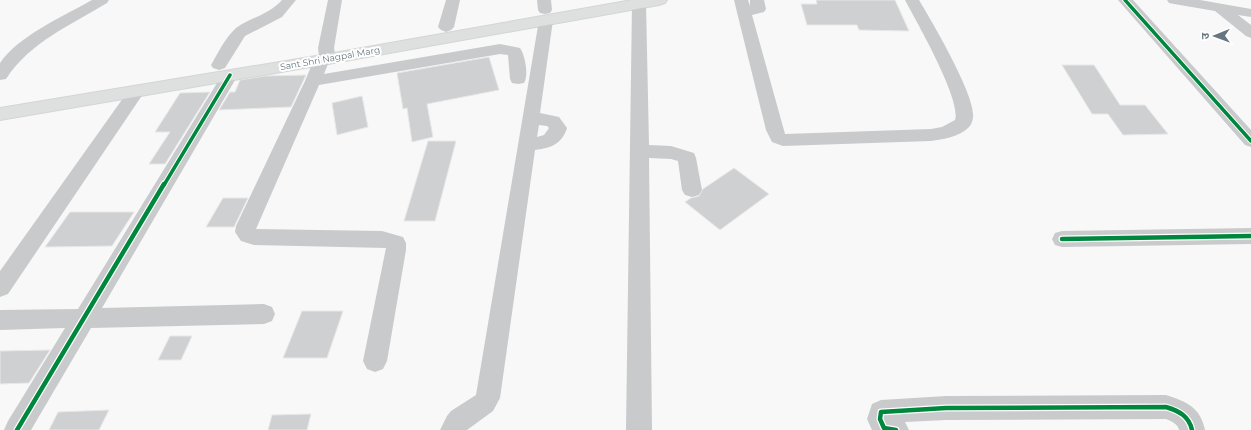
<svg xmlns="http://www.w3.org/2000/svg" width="1251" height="430" viewBox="0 0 1251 430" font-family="Montserrat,'Noto Sans Devanagari',sans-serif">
<rect width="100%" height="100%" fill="#f8f8f8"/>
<path fill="#cfd0d1" stroke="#e8e8e8" d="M 816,0 L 895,0 L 909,31 L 859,30 L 857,25 L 807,25 L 801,4 L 817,4 Z
M 489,57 L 499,90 L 427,104 L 433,137 L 412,142 L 407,108 L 403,109 L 397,73 Z
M 1062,65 L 1094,65 L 1120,105 L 1145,105 L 1168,134 L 1123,135 L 1108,114 L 1092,114 Z
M 306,75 L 291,107 L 219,110 L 230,92 L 235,92 L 240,80 L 265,76 Z
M 210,92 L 165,164 L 149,164 L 170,132 L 155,132 L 180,93 Z
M 362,96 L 368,127 L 337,135 L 332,103 Z
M 428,141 L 456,141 L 435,221 L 404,221 Z
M 734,168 L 769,194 L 720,230 L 685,202 L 691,198 L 699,196 L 703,189 Z
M 223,198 L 248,198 L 234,227 L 206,227 Z
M 70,212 L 134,212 L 112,246 L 45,247 Z
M 302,311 L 343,311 L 327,358 L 283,358 Z
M 170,336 L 192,336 L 181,360 L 158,360 Z
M 50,350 L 29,383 L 0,384 L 0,351 Z
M 109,410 L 99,430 L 49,430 L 58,412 Z
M 311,414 L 307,430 L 268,430 L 272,415 Z"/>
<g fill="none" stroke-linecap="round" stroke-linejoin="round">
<defs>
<path id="major" d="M 632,0 L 667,0 L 665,3 L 659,5 L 328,64 L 0,120 L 0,108 L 328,54 Z"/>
</defs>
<use href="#major" stroke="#d4d5d6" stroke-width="2"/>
<path fill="#c9cacb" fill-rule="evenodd" d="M 92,0 L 109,0 L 107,3 C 71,25 30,42 6,79 L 0,80 L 0,63 C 18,36 64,16 92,0 Z
M 282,0 L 296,0 L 282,17 L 245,36 L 225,68 L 219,70 L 213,68 L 211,65 C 218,53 225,38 236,28 C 251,17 269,15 282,0 Z
M 328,0 L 342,0 L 334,48 L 336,59 L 334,62 L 328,64 L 324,74 L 500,44 L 520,48 C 525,55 529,75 524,83 L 518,84 L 512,83 L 510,79 L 508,55 L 500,54 L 319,85 L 256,229 L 382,231 L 403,237 L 406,243 L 406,250 L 387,361 L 383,369 L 375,372 L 367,369 L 363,361 L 386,248 L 254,245 L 241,241 L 235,232 L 236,226 L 305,81 L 315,57 L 319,56 L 318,48 Z
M 446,0 L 460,0 L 454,27 L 451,30 L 446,32 L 441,30 L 438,27 Z
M 537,0 L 551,0 L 552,10 L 550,13 L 545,14 L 540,13 L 538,10 Z
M 634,0 L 644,0 L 646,3 L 649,145 L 671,146 L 694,153 L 696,158 L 702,190 L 699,195 L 692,197 L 685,195 L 682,190 L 678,161 L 671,159 L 649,158 L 652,430 L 626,430 L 632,3 Z
M 734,0 L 748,0 L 750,6 L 750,0 L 764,0 L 766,9 L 764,12 L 752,15 L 785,134 L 931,129 L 942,127 L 955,120 C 962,100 916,21 905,0 L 919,0 C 931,20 976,96 973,117 C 973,120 971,126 968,128 C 959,137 943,139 931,141 L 783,146 L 772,142 L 766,130 Z
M 1118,0 L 1133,0 L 1251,130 L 1251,147 L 1245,145 Z
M 1167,0 L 1200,0 L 1251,9 L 1251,17 L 1238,15 L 1251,25 L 1251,38 L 1246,36 L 1215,11 L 1174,4 L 1169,3 Z
M 546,16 L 551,17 L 553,20 L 540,113 L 559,117 L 567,128 C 562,144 551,148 535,150 L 500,398 L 493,411 L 467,430 L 440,430 L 447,416 L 451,411 L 476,395 L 539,20 L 541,17 ZM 539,125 L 547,126 L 549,128 L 544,135 L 537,137 Z
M 230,70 L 236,71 L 238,75 L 102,308 L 264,304 L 272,307 L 275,314 L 272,321 L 264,324 L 91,328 L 31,430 L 4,430 L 8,421 L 65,328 L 0,330 L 0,310 L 78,309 L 222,75 L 224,71 Z
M 137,86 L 143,87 L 145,91 L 8,294 L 0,297 L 0,271 L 131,87 Z
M 1251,228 L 1251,244 L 1062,247 L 1055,245 L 1052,239 L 1055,233 L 1062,231 Z
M 1166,395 C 1187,402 1200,407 1205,430 L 1179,430 C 1178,424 1171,421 1166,419 L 946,420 L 905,422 L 909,430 L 872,430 L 867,419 L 872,404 L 881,400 L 946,396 Z"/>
<use href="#major" fill="#dedfdf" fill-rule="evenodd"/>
<defs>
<path id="cycleway-far1" d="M 1125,0 L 1251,141
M 164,185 L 230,75"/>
<path id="cycleway" d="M 1062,239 L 1251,236
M 17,430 L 164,184
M 896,430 L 884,428 L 880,419 L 881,412 L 946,408 L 1166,407 C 1179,411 1189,416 1192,430"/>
</defs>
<use href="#cycleway-far1" stroke="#fff" stroke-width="5.5"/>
<use href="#cycleway" stroke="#fff" stroke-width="7"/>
<use href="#cycleway-far1" stroke="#00873e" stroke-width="3.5"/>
<use href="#cycleway" stroke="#00873e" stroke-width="4.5"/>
</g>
<g text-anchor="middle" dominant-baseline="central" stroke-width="4" stroke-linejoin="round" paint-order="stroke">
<g font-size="9" fill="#667680" stroke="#fff">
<text transform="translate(330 58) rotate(-10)">Sant Shri Nagpal Marg</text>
</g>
</g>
<g transform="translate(1215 36) rotate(269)" stroke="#ffffff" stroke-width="3" paint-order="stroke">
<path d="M0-3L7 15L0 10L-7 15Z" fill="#667680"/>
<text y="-6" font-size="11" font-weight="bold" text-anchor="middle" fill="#667680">उ</text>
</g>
</svg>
